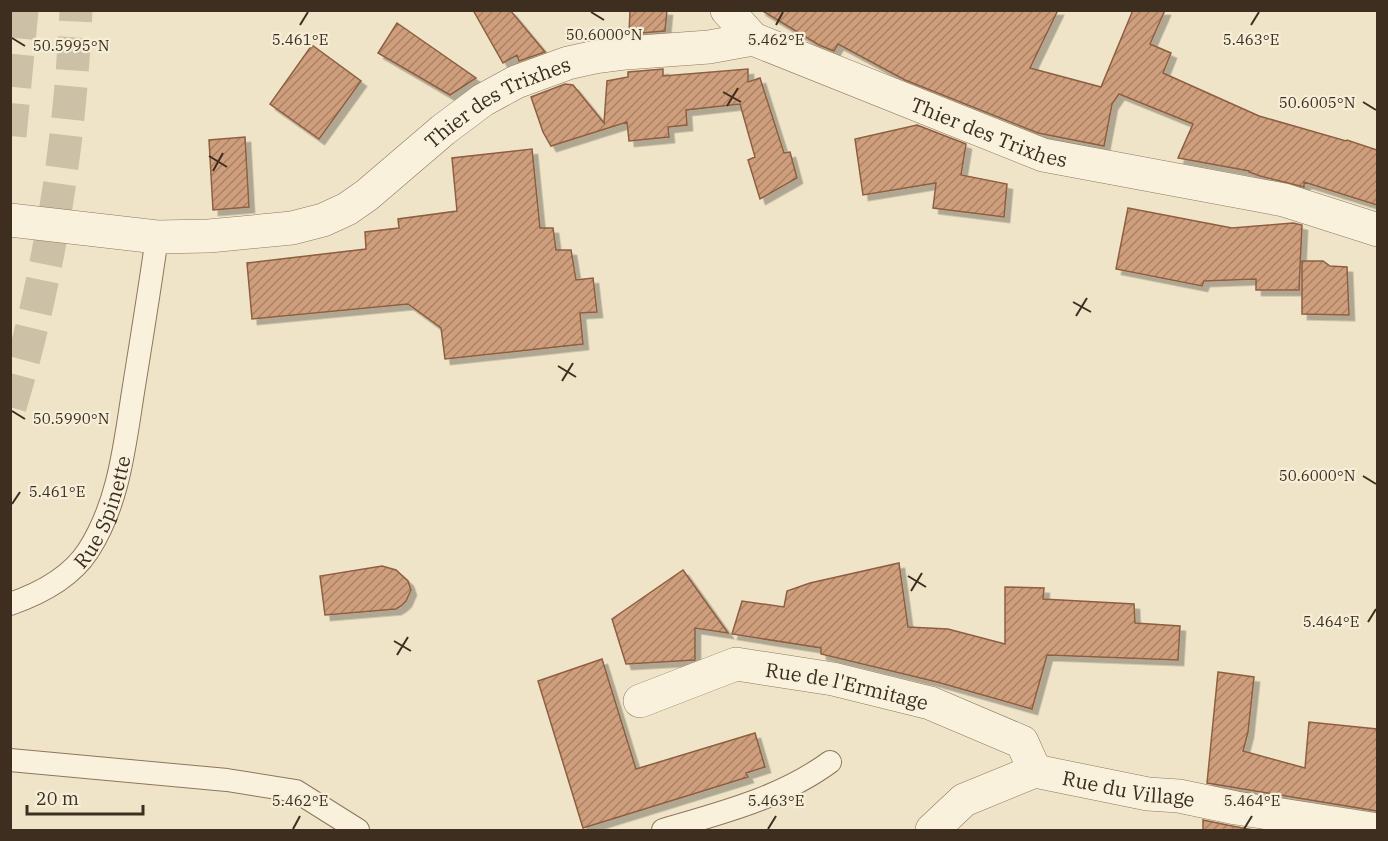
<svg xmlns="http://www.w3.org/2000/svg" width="1388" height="841" viewBox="0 0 1388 841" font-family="'IBM Plex Serif',serif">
<defs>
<pattern id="building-hatch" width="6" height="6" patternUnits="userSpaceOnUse" patternTransform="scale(1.5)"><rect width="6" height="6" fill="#cf9f7d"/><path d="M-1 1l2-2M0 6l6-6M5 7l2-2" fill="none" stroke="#a98266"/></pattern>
<filter id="shadow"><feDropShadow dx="5.5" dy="5.5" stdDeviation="0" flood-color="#0004"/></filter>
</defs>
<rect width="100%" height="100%" fill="#f0e4c8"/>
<path fill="url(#building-hatch)" stroke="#8d5f41" stroke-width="1.5" filter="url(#shadow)" d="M 473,10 L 510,10 L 545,52 L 519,61 L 517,55 L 503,63 Z
M 630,10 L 667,10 L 665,31 L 629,34 Z
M 761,10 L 1058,10 L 1030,68 L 1101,87 L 1133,10 L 1165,10 L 1150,44 L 1171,53 L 1163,73 L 1259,116 L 1346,141 L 1347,140 L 1377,150 L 1377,205 L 1304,182 L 1304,187 L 1260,176 L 1249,172 L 1249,171 L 1178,158 L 1193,124 L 1119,94 L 1112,104 L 1104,146 L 1038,133 L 905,80 L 838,44 L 834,51 L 819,45 Z
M 397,23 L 476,78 L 450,95 L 378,53 Z
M 312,45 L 361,81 L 319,139 L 270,104 Z
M 663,69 L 663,76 L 748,69 L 748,82 L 760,78 L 784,153 L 790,152 L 797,178 L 760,199 L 748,160 L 755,157 L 740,104 L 686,110 L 687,125 L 668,127 L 669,137 L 629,141 L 627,122 L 551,146 L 543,132 L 531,97 L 565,84 L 573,85 L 604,123 L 607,81 L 628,77 L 628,72 Z
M 917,125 L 966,144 L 961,175 L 1007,184 L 1004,217 L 933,208 L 936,183 L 863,195 L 855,139 Z
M 245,137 L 249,207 L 213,210 L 209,140 Z
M 532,149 L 540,228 L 553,228 L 556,250 L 571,250 L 576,280 L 593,278 L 597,312 L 580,313 L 583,344 L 445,359 L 441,328 L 408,304 L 252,319 L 247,263 L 366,249 L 365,232 L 399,228 L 398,219 L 457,211 L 452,158 Z
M 1128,208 L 1232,228 L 1293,223 L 1302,225 L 1299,290 L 1256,290 L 1256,279 L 1204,281 L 1202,286 L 1116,269 Z
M 1302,261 L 1323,261 L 1330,266 L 1347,267 L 1349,315 L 1302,314 Z
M 899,563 L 908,627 L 948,629 L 1005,644 L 1005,587 L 1044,588 L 1043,599 L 1134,604 L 1135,623 L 1180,626 L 1178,660 L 1047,655 L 1032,709 L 937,682 L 821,654 L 821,648 L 732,634 L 742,601 L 784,607 L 787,591 L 810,583 Z
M 382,566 L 396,570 L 408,581 L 411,590 L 406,601 L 401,606 L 396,609 L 325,615 L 320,576 Z
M 683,570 L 728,633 L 695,628 L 695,660 L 626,664 L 612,619 Z
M 602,659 L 636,769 L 755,733 L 765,767 L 746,773 L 748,777 L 583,828 L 538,681 Z
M 1218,672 L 1254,677 L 1248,732 L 1243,751 L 1305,768 L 1309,722 L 1377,729 L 1377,811 L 1207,783 Z
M 1203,820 L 1232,826 L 1259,831 L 1203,831 Z"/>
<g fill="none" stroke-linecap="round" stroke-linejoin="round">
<path stroke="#ccc0a6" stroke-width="33" stroke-dasharray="33 16" stroke-linecap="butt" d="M 10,136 L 22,10
M 10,407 C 49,279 70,144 76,10"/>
<defs>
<g id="service">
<path id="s1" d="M 10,604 C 39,594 71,577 88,551 C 120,502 125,441 134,386 C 142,336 150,287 157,237"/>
<path d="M 10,760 L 227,780 L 296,791 L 358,830"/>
<path d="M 663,830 C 721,813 781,798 830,762"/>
</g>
<g id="minor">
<path d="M 727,10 L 753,39"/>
<path id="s2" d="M 10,220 L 157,237 L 209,236 L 292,228 L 323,220 L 347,209 L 367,195 L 443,130 L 483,100 L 516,82 L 568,63 L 595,57 L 626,53 L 709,47 L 753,39 L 1043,155 L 1284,200 L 1378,230"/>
<path id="s3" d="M 640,701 L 736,664 L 833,679 L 930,703 L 1022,742 L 1035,771"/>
</g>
<g id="tertiary">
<path id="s4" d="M 932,830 L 964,800 L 1035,771 L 1148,794 L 1179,796 L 1236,808 L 1378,830"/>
</g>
</defs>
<use href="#service" stroke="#8d765c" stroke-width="24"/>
<use href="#minor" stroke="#8d765c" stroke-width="34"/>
<use href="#tertiary" stroke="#8d765c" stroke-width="34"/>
<use href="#service" stroke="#faf1dc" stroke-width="22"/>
<use href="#minor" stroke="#faf1dc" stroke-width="33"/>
<use href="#tertiary" stroke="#faf1dc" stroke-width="33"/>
</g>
<path fill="none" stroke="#3d2e20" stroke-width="2" d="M 591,12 L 604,20M 300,25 L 308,12M 776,25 L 783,12M 1251,25 L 1259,12M 12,38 L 25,46M 723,92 L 741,102M 1363,102 L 1376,110M 727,106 L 738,88M 209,156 L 227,167M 213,171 L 223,153M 1073,302 L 1091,312M 1076,316 L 1087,298M 558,366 L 576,377M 562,381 L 573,363M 12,411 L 25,419M 1363,476 L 1376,484M 12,504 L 20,492M 908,576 L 926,587M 911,591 L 922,573M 1368,622 L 1376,609M 394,641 L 411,651M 397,655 L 408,637M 293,829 L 300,816M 768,829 L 776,816M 1244,829 L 1252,816"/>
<g text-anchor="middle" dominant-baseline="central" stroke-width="4.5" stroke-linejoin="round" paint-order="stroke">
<g font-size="20" fill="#3d2e20" stroke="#f7eed8">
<text stroke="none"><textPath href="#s2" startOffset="528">Thier des Trixhes</textPath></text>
<text stroke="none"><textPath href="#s2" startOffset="1050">Thier des Trixhes</textPath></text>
<text stroke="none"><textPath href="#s1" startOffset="138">Rue Spinette</textPath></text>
<text stroke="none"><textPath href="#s3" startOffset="216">Rue de l'Ermitage</textPath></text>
<text stroke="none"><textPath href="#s4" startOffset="216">Rue du Village</textPath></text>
</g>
</g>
<g font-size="15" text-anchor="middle" fill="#3d2e20" stroke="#f7eed8" stroke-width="4.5" stroke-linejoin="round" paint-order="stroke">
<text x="604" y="40">50.6000°N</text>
<text x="300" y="45">5.461°E</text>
<text x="776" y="45">5.462°E</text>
<text x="1251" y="45">5.463°E</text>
<text x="71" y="51">50.5995°N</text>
<text x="1317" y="108">50.6005°N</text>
<text x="71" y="424">50.5990°N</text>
<text x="1317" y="481">50.6000°N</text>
<text x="57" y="497">5.461°E</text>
<text x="1331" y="627">5.464°E</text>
<text x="300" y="806">5.462°E</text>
<text x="776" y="806">5.463°E</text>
<text x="1252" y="806">5.464°E</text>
</g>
<rect width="1388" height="841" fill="none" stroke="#3d2e20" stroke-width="24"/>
<path d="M27 805v9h116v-9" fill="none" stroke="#3d2e20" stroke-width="3"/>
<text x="36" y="805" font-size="18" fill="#3d2e20" stroke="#f7eed8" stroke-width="4.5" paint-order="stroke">20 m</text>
</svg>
